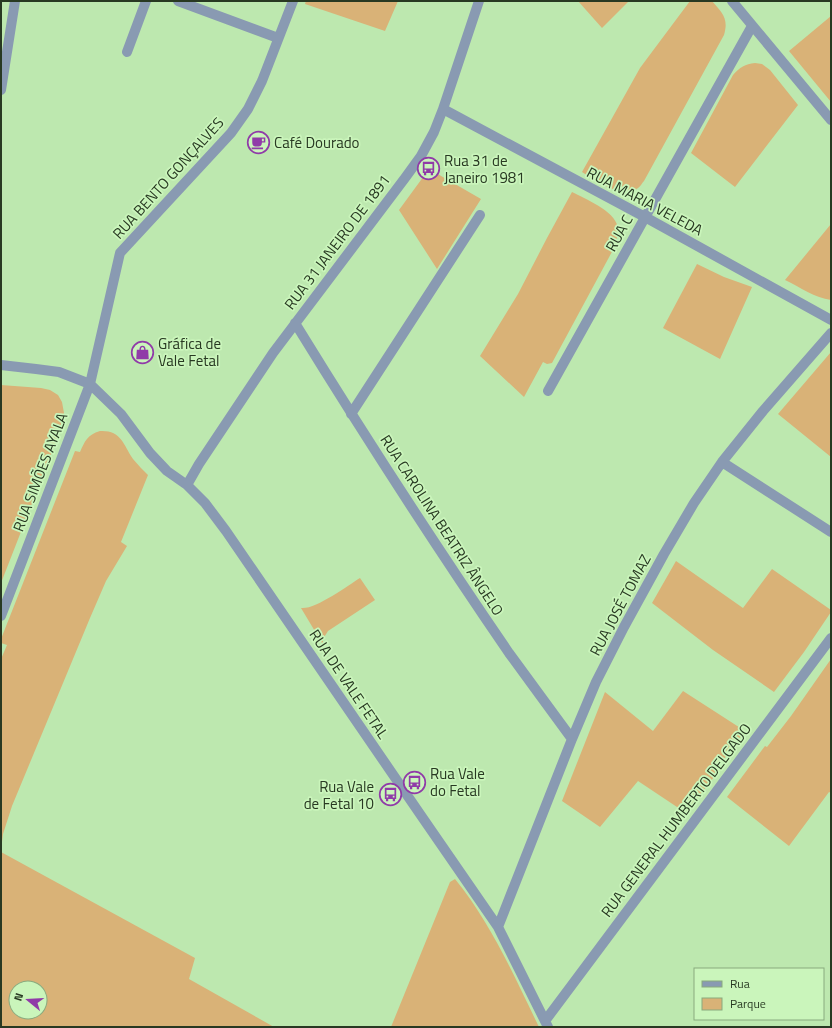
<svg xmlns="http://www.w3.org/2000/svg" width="832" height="1028" viewBox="0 0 832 1028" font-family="'Titillium Web',sans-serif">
<rect width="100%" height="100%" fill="#bde8af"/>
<path fill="#d9b277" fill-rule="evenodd" d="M 306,1 L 398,1 L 385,31 L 305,4 Z
M 578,1 L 629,1 L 602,28 Z
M 690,1 L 712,1 C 722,13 729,18 724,35 L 644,181 C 642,183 640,187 638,188 C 623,200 595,180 582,172 L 640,68 Z
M 831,16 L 831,102 L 789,51 Z
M 755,63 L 762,64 L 770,70 L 798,105 L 735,187 L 691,153 L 733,75 C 740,67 745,64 755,63 Z
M 429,169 L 481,199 L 437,269 L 399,210 Z
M 572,192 C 585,199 614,210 618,227 C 619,234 616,241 614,248 L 552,363 L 547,364 L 543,362 L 524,397 L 480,356 L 518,294 L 547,238 Z
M 831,224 L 831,300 C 815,298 800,287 785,280 Z
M 697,264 L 724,277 L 752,287 L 720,359 L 663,328 Z
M 831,352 L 831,457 L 778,414 Z
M 1,385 L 41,388 L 50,390 L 58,395 L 62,402 L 64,413 L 56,442 L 1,583 Z
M 100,431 C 121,430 123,444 133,459 C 138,465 143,470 148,475 L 121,542 L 127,546 L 106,581 L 90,618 L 12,806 L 3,834 L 1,850 L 1,659 L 7,645 L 1,643 L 1,639 L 75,451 L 80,452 C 85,441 87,435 100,431 Z
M 676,561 L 743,608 L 772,569 L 831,610 L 831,612 L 804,652 L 774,692 L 713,650 L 652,603 Z
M 360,578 L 375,600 L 328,631 L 323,639 L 323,644 L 325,648 L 301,608 C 315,610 347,586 360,578 Z
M 831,659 L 831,793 L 829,792 L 789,846 L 727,797 L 765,746 L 767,747 L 791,716 Z
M 683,691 L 745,731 L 715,771 L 717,773 L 686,813 L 638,781 L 600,827 L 562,801 L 605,692 L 653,731 Z
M 1,852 L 195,958 L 189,979 L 274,1027 L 1,1027 ZM 16,988 L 40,988 L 40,1012 L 16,1012 Z
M 455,879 C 491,923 514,976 539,1027 L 391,1027 L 450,882 Z"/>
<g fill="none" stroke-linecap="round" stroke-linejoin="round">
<path stroke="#899ab2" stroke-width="10" d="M 178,1 L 278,38
M 732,1 L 831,120
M 127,52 L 146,1
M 1,90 L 15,1
M 443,109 L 645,217 L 831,320
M 295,323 C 364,435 435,545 509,653 C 530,682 551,710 572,739
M 1,365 L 36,369 L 59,372 L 90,384 L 121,414 L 150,453 L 167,471 L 187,485 L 205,503 L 226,531 L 420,814 L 498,927 L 548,1027
M 548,391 L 752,26
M 351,414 L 480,215
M 722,462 L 831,532
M 187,485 L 199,464 L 273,353 L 405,178 L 421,156 L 434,132 L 443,109 L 479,1
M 1,616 L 90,384 L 120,253 L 231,133 L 248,109 L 262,81 L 293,1
M 498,927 L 572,739 L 596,682 L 624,627 L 664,554 L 694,503 L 722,462 L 763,411 L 831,333
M 545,1021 L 831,638"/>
</g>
<defs>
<symbol id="cafe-ring" viewBox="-11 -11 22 22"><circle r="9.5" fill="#caf5bb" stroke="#903ba8" stroke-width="1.5"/><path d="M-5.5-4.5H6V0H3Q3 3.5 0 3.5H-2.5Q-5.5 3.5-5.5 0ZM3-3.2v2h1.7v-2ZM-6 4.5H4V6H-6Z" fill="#903ba8"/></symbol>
<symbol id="bus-ring" viewBox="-11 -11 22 22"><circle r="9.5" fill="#caf5bb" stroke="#903ba8" stroke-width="1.5"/><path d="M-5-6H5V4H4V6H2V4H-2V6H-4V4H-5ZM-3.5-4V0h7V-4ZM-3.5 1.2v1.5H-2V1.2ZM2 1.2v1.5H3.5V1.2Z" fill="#903ba8"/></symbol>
<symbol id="shop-ring" viewBox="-11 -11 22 22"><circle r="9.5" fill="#caf5bb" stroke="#903ba8" stroke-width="1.5"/><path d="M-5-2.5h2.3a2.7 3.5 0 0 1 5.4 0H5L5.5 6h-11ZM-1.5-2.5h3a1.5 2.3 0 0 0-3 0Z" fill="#903ba8"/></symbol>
</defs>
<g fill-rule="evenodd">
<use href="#cafe-ring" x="246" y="130" width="25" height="25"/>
<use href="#bus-ring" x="416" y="156" width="25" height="25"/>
<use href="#shop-ring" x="130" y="340" width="25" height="25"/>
<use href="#bus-ring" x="402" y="770" width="25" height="25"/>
<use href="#bus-ring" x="378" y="782" width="25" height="25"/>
</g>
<g text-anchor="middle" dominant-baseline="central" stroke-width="3.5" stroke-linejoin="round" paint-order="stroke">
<g font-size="15" fill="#283922" stroke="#caf5bb" text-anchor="start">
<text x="274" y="142">Café Dourado</text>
<text x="444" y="160">Rua 31 de<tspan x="444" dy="17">Janeiro 1981</tspan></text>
<text x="158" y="343">Gráfica de<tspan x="158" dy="17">Vale Fetal</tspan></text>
<text x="430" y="773">Rua Vale<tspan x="430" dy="17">do Fetal</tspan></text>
<text x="374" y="786" text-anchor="end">Rua Vale<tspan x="374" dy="17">de Fetal 10</tspan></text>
</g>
<g font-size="15" fill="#283922" stroke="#caf5bb">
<text transform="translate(168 178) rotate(-48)">RUA BENTO GONÇALVES</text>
<text transform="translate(645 201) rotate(28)">RUA MARIA VELEDA</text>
<text transform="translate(619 233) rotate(-61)">RUA C</text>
<text transform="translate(337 242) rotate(-53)">RUA 31 JANEIRO DE 1891</text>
<text transform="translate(40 472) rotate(-69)">RUA SIMÕES AYALA</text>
<text transform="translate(442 525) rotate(57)">RUA CAROLINA BEATRIZ ÂNGELO</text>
<text transform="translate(620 605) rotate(-62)">RUA JOSÉ TOMAZ</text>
<text transform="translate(349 684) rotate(56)">RUA DE VALE FETAL</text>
<text transform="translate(676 820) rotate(-53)">RUA GENERAL HUMBERTO DELGADO</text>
</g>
</g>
<rect width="832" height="1028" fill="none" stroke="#283922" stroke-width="4"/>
<rect x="694" y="968" width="130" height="52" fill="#caf5bb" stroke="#89aa7e"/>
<rect x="702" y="981" width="20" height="6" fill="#899ab2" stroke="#89aa7e"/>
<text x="730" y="988" font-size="12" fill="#283922">Rua</text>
<rect x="702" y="998" width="20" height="12" fill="#d9b277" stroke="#89aa7e"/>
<text x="730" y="1008" font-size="12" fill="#283922">Parque</text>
<g transform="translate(28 1000) rotate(288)"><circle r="19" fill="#caf5bb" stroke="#89aa7e"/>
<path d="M0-3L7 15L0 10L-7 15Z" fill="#903ba8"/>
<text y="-6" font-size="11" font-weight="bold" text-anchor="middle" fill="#283922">N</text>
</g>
</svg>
